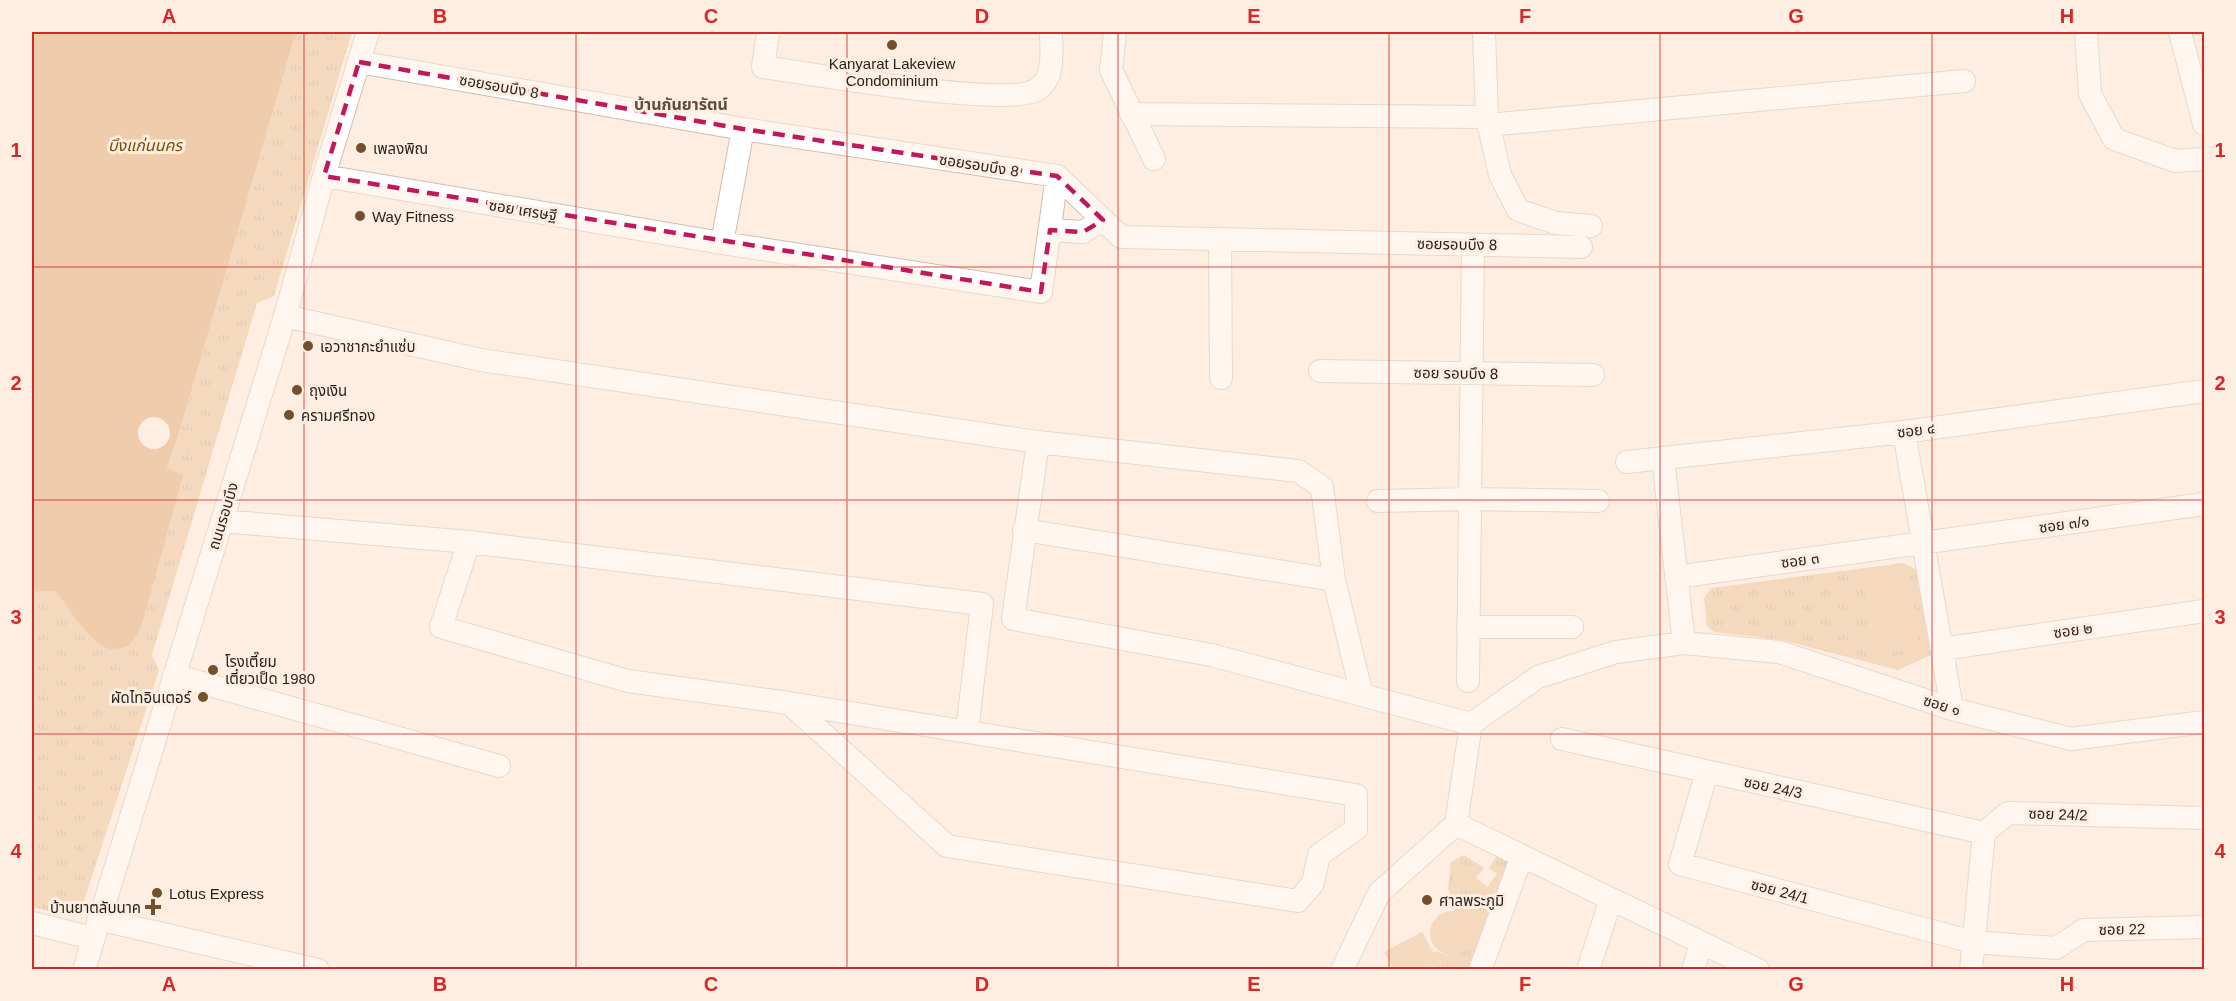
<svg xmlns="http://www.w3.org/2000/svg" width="2236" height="1001" viewBox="0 0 2236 1001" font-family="Arial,'Noto Sans Thai',sans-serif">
<defs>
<pattern id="grass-tufts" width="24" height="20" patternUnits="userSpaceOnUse" patternTransform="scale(1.5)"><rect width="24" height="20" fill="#eabe96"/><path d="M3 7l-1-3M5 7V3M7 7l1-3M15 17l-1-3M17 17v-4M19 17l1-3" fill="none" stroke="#c9a381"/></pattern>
</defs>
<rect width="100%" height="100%" fill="#fdeee1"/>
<path fill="url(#grass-tufts)" d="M 296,32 L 352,32 L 274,296 L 257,303 L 152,655 L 159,670 L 84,901 L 80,908 L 66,915 L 32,907 L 32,592 L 55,591 L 89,633 L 130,645 L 141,628 L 182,475 L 167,468 L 180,430 Z
M 1903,563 L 1917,570 L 1931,655 L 1898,670 L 1781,640 L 1714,632 L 1707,626 L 1704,598 L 1711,588 Z
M 1498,854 L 1509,860 L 1472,969 L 1427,970 L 1439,963 L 1433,953 L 1437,951 L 1446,955 L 1471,924 L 1467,917 L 1454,911 L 1448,889 L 1451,862 L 1464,855 L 1484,868 L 1476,878 L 1487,887 L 1497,874 L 1489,868 Z"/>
<path fill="#eabe96" d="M 1910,572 L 1920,649 L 1872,655 L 1863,577 Z
M1430 933a22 22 0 1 1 44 0a22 22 0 1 1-44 0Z
M 1422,932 L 1439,963 L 1427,969 L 1393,969 L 1384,952 Z"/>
<path fill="#dda26a" d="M 32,32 L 296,32 L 180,430 L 167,468 L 183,475 L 141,628 L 130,645 C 124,647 118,649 111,649 C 92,647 68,606 55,591 L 32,592 Z"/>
<path fill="#fdeee1" d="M138 433a16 16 0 1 1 32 0a16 16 0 1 1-32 0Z"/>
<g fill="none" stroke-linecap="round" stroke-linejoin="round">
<defs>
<path id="minor" d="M 768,32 L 763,67 C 808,73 1006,108 1036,90 C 1056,79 1051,51 1051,32
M 1115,32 L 1111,70 L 1154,159
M 1484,32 L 1487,117 L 1500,175 L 1518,210 L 1556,223 L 1591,226
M 2086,32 L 2090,94 L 2114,139 L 2175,161 L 2204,159
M 2180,32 L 2204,124
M 359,62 L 743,129 L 1057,176 L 1121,237 L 1581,247
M 1131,114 L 1487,117
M 1488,125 L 1964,81
M 324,176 L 722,243 L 1041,292 L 1057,176
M 1050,230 L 1083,232 L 1103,220
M 1220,240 L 1221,378
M 722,243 L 743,129
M 285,316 L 481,360 L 1038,442 L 1298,471 L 1322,487 L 1334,580 L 1362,695 L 1471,724 L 1538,677 L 1616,652 L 1684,643 L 1779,652 L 1952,709 L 2071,739 L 2204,722
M 1320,371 L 1593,375
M 1904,432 L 1952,709
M 1038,442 L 1013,619 L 1211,655 L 1362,695
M 1663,459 L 1684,643
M 1627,462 L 1904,432 L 2204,391
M 1378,501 L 1470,499 L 1598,501
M 222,521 L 469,542 L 982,604 L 967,731
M 1024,530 L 1334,580
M 469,542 L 441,627 L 628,681 L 789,703 L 947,846 L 1298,901 L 1313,883 L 1319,855 L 1356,829 L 1356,795 L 789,703
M 1676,577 L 2204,504
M 1468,627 L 1572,627
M 1942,649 L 2204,611
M 174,675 L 499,766
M 1468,681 L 1473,245
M 1562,739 L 1984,833
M 1707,772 L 1680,864 L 1973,942 L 2056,948 L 2084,930 L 2204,927
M 1456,824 L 1758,970
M 98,919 L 318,970
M 32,923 L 92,938
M 84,970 L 285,316 L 324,176 L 368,32
M 1342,970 L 1379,893 L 1456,824 L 1471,724
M 1480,970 L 1522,856
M 1588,970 L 1611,899
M 1693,970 L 1701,944
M 1971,970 L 1984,833 L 2008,813 L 2204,818"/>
</defs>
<use href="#minor" stroke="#d1beae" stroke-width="24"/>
<use href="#minor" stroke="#fff" stroke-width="22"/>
</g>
<path d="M0 0H2236V1001H0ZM 359,62 L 743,129 L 1057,176 L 1103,220 L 1083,232 L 1050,230 L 1041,292 L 324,176 Z" fill="#fdeee1" fill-opacity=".55" fill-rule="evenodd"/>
<path fill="none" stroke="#c2185b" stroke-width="4.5" stroke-dasharray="12 8" stroke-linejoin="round" d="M 359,62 L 743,129 L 1057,176 L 1103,220 L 1083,232 L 1050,230 L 1041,292 L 324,176 Z"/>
<path fill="none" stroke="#d62828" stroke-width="1.5" stroke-opacity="0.55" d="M 304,32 L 304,970M 576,32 L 576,970M 847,32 L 847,970M 1118,32 L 1118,970M 1389,32 L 1389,970M 1660,32 L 1660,970M 1932,32 L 1932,970M 32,267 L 2204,267M 32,500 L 2204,500M 32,734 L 2204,734"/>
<g fill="#744f2b" stroke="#fdeee1" stroke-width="2">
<circle cx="892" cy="45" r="6"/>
<circle cx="361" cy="148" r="6"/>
<circle cx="360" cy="216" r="6"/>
<circle cx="308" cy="346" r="6"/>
<circle cx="297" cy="390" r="6"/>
<circle cx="289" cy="415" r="6"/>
<circle cx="213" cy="670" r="6"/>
<circle cx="203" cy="697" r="6"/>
<circle cx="157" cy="893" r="6"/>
<circle cx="1427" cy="900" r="6"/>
<path d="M150 898h6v6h6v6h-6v6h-6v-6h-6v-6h6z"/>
</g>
<g text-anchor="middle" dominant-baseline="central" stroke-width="6" stroke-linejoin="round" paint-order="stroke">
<g font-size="15" fill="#261f19" stroke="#fdeee1" text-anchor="start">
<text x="892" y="63" text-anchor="middle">Kanyarat Lakeview<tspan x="892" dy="17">Condominium</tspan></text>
<text x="373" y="148">เพลงพิณ</text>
<text x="372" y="216">Way Fitness</text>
<text x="320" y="346">เอวาชากะยำแซ่บ</text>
<text x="309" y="390">ถุงเงิน</text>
<text x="301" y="415">ครามศรีทอง</text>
<text x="225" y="661">โรงเตี๊ยม<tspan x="225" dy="17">เตี๋ยวเป็ด 1980</tspan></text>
<text x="191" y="697" text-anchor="end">ผัดไทอินเตอร์</text>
<text x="169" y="893">Lotus Express</text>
<text x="1439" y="900">ศาลพระภูมิ</text>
<text x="141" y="907" text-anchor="end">บ้านยาตลับนาค</text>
</g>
<g font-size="15" fill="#261f19" stroke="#fdeee1">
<text transform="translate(499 86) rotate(10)">ซอยรอบบึง 8</text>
<text transform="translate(979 165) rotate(9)">ซอยรอบบึง 8</text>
<text transform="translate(523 210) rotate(9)">ซอย เศรษฐี</text>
<text transform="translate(1457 244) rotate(1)">ซอยรอบบึง 8</text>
<text transform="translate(1456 373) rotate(1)">ซอย รอบบึง 8</text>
<text transform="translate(1916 430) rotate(-7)">ซอย ๔</text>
<text transform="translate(223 516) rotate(-73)">ถนนรอบบึง</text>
<text transform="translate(2064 524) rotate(-8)">ซอย ๓/๑</text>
<text transform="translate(1800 560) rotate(-8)">ซอย ๓</text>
<text transform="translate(2073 630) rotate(-8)">ซอย ๒</text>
<text transform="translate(1942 705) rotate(17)">ซอย ๑</text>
<text transform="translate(1773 787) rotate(12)">ซอย 24/3</text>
<text transform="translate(2058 814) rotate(2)">ซอย 24/2</text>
<text transform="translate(1780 891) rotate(15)">ซอย 24/1</text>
<text transform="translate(2122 929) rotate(-1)">ซอย 22</text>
</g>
<g font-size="16" font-weight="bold" fill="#5c4d3f" stroke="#fdeee1">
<text x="681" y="104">บ้านกันยารัตน์</text>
</g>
<g font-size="16" font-style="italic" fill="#7f4800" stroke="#fdeee1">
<text x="145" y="145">บึงแก่นนคร</text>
</g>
</g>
<rect width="2236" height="1001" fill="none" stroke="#fdeee1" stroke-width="66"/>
<rect x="33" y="33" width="2170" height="935" fill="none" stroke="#d62828" stroke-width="2"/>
<g font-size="20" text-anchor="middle" font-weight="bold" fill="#d62828">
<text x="169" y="23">A</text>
<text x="440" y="23">B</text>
<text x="711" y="23">C</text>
<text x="982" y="23">D</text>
<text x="1254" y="23">E</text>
<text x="1525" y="23">F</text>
<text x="1796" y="23">G</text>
<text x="2067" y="23">H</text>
<text x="16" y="157">1</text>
<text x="2220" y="157">1</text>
<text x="16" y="390">2</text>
<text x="2220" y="390">2</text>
<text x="16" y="624">3</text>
<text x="2220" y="624">3</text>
<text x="16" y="858">4</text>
<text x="2220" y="858">4</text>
<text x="169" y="991">A</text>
<text x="440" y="991">B</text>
<text x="711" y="991">C</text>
<text x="982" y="991">D</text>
<text x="1254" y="991">E</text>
<text x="1525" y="991">F</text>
<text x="1796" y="991">G</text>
<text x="2067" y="991">H</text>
</g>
</svg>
